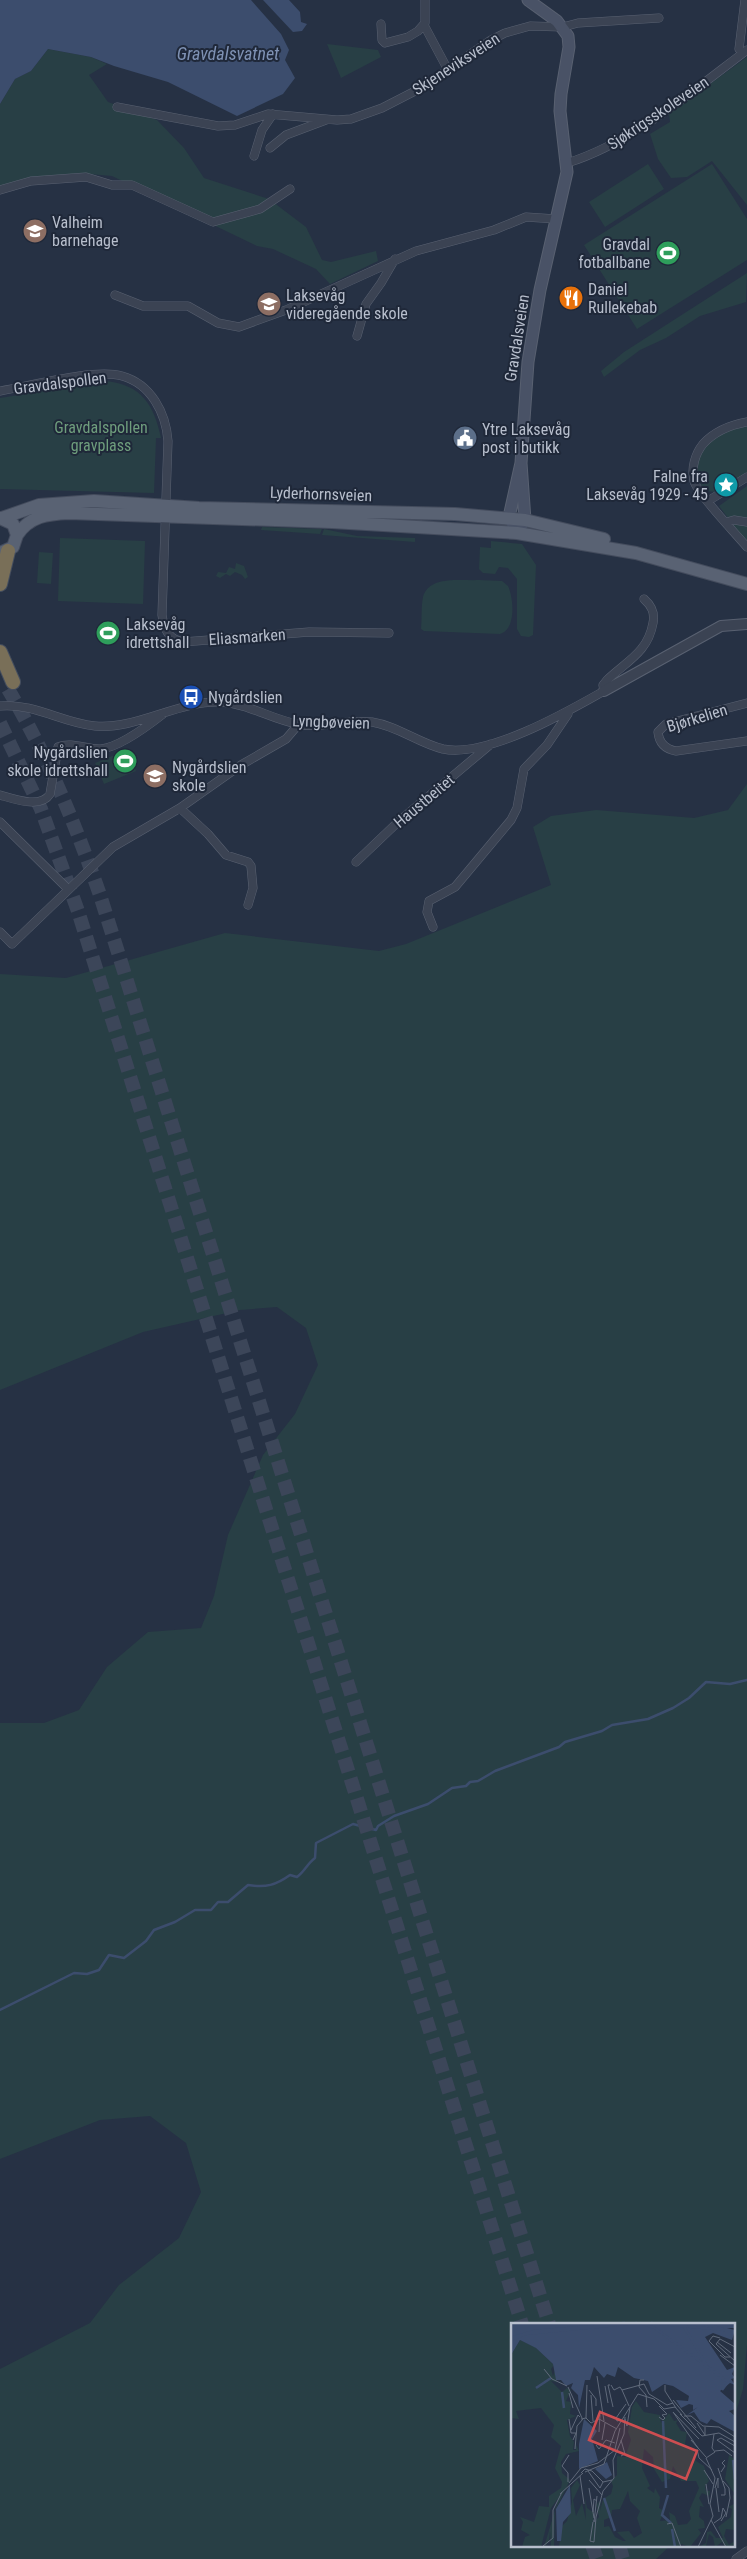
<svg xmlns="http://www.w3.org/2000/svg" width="747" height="2559" viewBox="0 0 747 2559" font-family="'Roboto Condensed',sans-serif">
<rect width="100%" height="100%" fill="#263144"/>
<path fill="#283f45" d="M 327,44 L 378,50 L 381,57 L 341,78 Z
M 48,49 L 91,57 L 107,64 L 89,75 L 108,102 L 157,120 L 184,148 L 204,178 L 269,199 L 306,227 L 322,260 L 331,262 L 376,251 L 378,261 L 330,284 L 316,269 L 273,249 L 257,246 L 112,176 L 78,173 L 0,189 L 0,104 L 15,79 L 31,71 Z
M 747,57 L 747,205 L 712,161 L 687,177 L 671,178 L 658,159 L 650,134 L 670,122 L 669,114 Z
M 648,164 L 664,189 L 605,227 L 589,202 Z
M 712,164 L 747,219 L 747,260 L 637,329 L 584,245 Z
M 747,273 L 746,302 L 700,316 L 666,338 L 640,350 L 604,377 L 601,371 L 624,352 Z
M 106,381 C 142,385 154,405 161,438 L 156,438 L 154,493 L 0,489 L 0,398 Z
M 747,427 L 747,474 L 716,492 L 706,491 C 679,462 717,428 747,427 Z
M 747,486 L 747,543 L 719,506 Z
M 262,527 L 322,529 L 320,534 L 261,530 Z
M 324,529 L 357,536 L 415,538 L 415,542 L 322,535 Z
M 60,538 L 145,541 L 143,604 L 58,601 Z
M 491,541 L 522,544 L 536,565 L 533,635 L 529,637 L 521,636 L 517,629 L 517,579 L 508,568 L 499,567 L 495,574 L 483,573 L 479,569 L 480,547 L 491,548 Z
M 39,552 L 53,553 L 51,584 L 37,583 Z
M 236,563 L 244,566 L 248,577 L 245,579 L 242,575 L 235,572 L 230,576 L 226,574 L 220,578 L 216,576 L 218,572 L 226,573 L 229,567 L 235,569 Z
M 479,580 L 502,581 L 508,586 C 514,599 516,630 500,634 L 424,631 L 421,629 C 422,619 421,607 423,597 C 429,575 461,581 479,580 Z
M 127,750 L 136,771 L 104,784 L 95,763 Z
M 747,784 L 747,2345 L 743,2389 L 733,2422 L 733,2324 L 512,2324 L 512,2545 L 671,2545 L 656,2559 L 0,2559 L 0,2369 L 90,2323 L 119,2285 L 179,2238 L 201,2192 L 186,2143 L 150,2116 L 100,2120 L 0,2159 L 0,1723 L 44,1723 L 79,1710 L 107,1667 L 148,1632 L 201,1628 L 214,1596 L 228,1535 L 263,1455 L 295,1414 L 318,1365 L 306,1328 L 277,1307 L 240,1310 L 143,1332 L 0,1390 L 0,974 L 66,978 L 225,933 L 379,951 L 406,944 L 551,885 L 533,827 L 551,816 L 596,810 L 694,818 L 728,810 Z"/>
<path fill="#3c4d6d" d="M 0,0 L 251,0 L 281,34 L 289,50 L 285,60 L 295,78 L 283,94 L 237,116 L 168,82 L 114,66 L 91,57 L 48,49 L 31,71 L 15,79 L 0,104 Z
M 263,0 L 289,0 L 300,12 L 301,22 L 307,24 L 302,31 L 293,32 Z"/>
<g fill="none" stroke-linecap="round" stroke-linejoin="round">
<path stroke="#3c4d6d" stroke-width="2.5" d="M 0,2010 L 74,1973 L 87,1974 L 99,1970 L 109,1955 L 124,1958 L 146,1941 L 154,1930 L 175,1922 L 195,1910 L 211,1910 L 218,1902 L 228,1902 L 248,1885 C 266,1888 276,1885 290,1875 L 297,1877 C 305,1871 307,1864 315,1858 L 316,1843 L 353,1824 L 376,1830 L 378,1826 L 394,1816 L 428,1804 L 452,1788 L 466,1786 L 470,1782 L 478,1781 L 495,1771 L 559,1747 L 565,1742 L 602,1731 L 612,1725 L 648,1719 L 673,1708 L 689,1698 L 706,1682 L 730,1684 L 747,1680"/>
<path stroke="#3c4659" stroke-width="14" stroke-dasharray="14 7" stroke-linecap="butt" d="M 8,689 C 47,755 75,823 100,895 L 549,2324
M 0,723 L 41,809 L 78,911 L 522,2324
M 592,2545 L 597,2559
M 619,2545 L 623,2559"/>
<defs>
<path id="minor" d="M 381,24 L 382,40 L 385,43 L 408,37 L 418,31 L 425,23 L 425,0
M 424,25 L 448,70
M 743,53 L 739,49 L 745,0
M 117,107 L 218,126 L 235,125 L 268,114 L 337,120 L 351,119 L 382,108 L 421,88 L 491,40 L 505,33 L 530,26 L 563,27 L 578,23 L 659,18
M 270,148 L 286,135 L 326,120
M 254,156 L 262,130 L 273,114
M 567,163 C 630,144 694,90 747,50
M 0,190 L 31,181 L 86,177 L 112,185 L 132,185 L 213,222 L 260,209 L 290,189
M 115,295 L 143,306 L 188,306 L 218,323 L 239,327 L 286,310 L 416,251 L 494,230 L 526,217 L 556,219
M 357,336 L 366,304 L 381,283 L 395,259
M 0,391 C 31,386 94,368 122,376 C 151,384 166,413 168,441 L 162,615 C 164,629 168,639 183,642 L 309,632 L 389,633
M 747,422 C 730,425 715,431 703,444 C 695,454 691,468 694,481 C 697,493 736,534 747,547
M 708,501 L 747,477
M 727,522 L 734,520 L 747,522
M 747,703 L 666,724 L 658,732 C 659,743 665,749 676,751 L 747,741
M 0,706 C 35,703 62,723 95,726 C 136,730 179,700 221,702 C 249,704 271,719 297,724 C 322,729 347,719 372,722 C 398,726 418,743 443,749 C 487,758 567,712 604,691 L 603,685 L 607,680 C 627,661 648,652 653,623 C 655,613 652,606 644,599
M 0,795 C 14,799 41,809 50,794 L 58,747 C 72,741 87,750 101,749 C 119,747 149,725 163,714
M 180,808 L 208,834 L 226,855 L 248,862 L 251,866 L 253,888 L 248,905
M 0,822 L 68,889
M 356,862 L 398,822 L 491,744
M 433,927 L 427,912 L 429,901 L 455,887 L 511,820 L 517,808 L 524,769 L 547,745 L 568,714
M 0,932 L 12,944 L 113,847 L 180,808 L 241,765 L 286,739 L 298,725
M 736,2559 L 747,2551"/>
<path id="tertiary" d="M 604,691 L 721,626 L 747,624"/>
<path id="secondary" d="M 521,463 L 509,517 L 517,533 L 525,520 L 521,463 L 528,362 L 540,290 L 567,172 L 560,111 L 561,94 L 569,47 L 568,36 L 557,21 L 528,0"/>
<path id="primary" d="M 0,518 L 13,524 L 17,535 L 13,547 L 0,553
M 2,518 L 39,505 L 94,501 L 199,508 L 455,514 L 525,520 L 604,539
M 17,535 C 30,516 47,514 69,513 L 332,522 L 517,533 L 636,553 L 747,584"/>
<path id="motorway" d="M 0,584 L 8,551
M 0,652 L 13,682"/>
</defs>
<use href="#minor" stroke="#596171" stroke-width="9"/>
<use href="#tertiary" stroke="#596171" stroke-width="12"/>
<use href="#secondary" stroke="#596171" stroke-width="13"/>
<use href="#primary" stroke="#444c5d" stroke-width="14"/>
<use href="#motorway" stroke="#454e5e" stroke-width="16"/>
<use href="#minor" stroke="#3b4353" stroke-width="8"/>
<use href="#tertiary" stroke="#3b4353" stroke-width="10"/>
<use href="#secondary" stroke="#495266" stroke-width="11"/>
<use href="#primary" stroke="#596273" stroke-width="12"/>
<use href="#motorway" stroke="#796f58" stroke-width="14"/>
</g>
<defs>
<symbol id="school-disc" viewBox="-11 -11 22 22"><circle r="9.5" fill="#8d6e63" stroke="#1f2839"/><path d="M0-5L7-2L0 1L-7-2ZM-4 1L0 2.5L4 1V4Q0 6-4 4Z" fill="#fff"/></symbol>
<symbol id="stadium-disc" viewBox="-11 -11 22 22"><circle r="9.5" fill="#2e9e5b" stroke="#1f2839"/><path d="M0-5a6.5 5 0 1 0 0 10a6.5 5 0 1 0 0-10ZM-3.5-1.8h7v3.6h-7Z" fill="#fff"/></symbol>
<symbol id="restaurant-disc" viewBox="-11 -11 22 22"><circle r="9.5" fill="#e8710a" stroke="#1f2839"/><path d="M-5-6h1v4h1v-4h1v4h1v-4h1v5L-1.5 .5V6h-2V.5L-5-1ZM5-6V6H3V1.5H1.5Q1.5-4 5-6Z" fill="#fff"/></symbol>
<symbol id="civic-disc" viewBox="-11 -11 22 22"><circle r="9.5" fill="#5c6f8a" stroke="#1f2839"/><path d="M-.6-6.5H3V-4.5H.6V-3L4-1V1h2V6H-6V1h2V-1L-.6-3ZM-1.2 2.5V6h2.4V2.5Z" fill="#fff"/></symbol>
<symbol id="sight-disc" viewBox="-11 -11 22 22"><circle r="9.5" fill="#0f9aa8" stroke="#1f2839"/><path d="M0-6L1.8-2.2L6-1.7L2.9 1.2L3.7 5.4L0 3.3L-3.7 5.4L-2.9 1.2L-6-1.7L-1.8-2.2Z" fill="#fff"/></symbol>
<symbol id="bus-disc" viewBox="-11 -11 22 22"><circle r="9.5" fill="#1a4fb4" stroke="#1f2839"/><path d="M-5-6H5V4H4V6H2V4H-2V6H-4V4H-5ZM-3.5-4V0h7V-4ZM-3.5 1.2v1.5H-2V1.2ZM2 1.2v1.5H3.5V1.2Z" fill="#fff"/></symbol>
</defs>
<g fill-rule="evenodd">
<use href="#school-disc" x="21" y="217" width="28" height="28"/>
<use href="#stadium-disc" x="654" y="239" width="28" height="28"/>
<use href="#restaurant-disc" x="557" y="284" width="28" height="28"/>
<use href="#school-disc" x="255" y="290" width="28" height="28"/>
<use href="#civic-disc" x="451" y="424" width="28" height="28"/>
<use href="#sight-disc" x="712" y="471" width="28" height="28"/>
<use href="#stadium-disc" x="94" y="619" width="28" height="28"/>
<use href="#bus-disc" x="177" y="683" width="28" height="28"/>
<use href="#stadium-disc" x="111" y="747" width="28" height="28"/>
<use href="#school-disc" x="141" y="762" width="28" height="28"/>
</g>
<g text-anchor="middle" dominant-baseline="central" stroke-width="4" stroke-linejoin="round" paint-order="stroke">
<g font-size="16" fill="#b8bfcd" stroke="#1f2839">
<text transform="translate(456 64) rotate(-33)">Skjeneviksveien</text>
<text transform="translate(658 113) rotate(-34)">Sjøkrigsskoleveien</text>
<text transform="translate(517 338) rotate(-81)">Gravdalsveien</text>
<text transform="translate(60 383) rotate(-7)">Gravdalspollen</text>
<text transform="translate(321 494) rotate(2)">Lyderhornsveien</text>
<text transform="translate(247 637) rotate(-4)">Eliasmarken</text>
<text transform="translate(697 718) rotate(-17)">Bjørkelien</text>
<text transform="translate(331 722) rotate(2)">Lyngbøveien</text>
<text transform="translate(424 801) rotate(-40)">Haustbeitet</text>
</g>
<g font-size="16" fill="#b8bfcd" stroke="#1f2839" text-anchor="start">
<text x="52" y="222">Valheim<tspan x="52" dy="18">barnehage</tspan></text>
<text x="650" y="244" text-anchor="end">Gravdal<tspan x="650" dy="18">fotballbane</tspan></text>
<text x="588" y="289">Daniel<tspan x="588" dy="18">Rullekebab</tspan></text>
<text x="286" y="295">Laksevåg<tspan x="286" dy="18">videregående skole</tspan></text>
<text x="482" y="429">Ytre Laksevåg<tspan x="482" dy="18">post i butikk</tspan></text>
<text x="708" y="476" text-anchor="end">Falne fra<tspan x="708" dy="18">Laksevåg 1929 - 45</tspan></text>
<text x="126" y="624">Laksevåg<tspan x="126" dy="18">idrettshall</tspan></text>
<text x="208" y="697">Nygårdslien</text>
<text x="108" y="752" text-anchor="end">Nygårdslien<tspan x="108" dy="18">skole idrettshall</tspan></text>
<text x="172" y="767">Nygårdslien<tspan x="172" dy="18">skole</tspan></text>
</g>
<g font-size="16" fill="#6f9e7d" stroke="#1f2839">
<text x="101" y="427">Gravdalspollen<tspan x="101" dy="18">gravplass</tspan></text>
</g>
<g font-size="18" font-style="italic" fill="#7f92b4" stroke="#1f2839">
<text x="228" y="53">Gravdalsvatnet</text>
</g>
</g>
<g transform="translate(511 2323)">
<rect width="224" height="224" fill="#263144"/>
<path d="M 9,17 L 24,24 L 43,42 L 40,46 L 42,53 L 44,48 L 46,59 L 40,58 L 51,69 L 56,65 L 60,67 L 55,78 L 60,79 L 59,91 L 65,93 L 56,97 L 59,113 L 63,119 L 62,127 L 65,127 L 64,120 L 68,128 L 55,131 L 50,139 L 51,150 L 59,157 L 44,188 L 43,224 L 40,224 L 39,208 L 38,219 L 33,224 L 48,174 L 40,185 L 30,224 L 11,224 L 14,214 L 19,212 L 10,207 L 12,199 L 9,194 L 23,199 L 28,183 L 38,184 L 38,173 L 50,165 L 51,159 L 44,145 L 50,123 L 40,114 L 43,102 L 30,85 L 5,88 L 8,96 L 0,95 L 0,32 ZM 125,78 L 133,89 L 149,92 L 150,100 L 158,90 L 163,98 L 167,97 L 165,100 L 170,108 L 176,109 L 174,121 L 183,128 L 185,138 L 193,143 L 198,158 L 194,163 L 195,168 L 199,168 L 198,173 L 191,170 L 188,175 L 193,184 L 189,183 L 188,194 L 193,198 L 194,205 L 187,206 L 190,210 L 179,224 L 170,221 L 170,224 L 48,224 L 51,203 L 56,198 L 61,179 L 60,165 L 66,157 L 69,162 L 62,177 L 65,193 L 71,180 L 75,197 L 74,175 L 76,185 L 83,190 L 82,200 L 88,194 L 84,176 L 86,181 L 90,177 L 89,188 L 92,176 L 100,171 L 102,163 L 100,158 L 106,152 L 106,133 L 114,134 L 120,117 L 117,109 L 121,84 ZM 133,126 L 142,134 L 143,146 L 151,159 L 159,156 L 162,143 L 170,158 L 185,158 L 188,165 L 178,188 L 180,196 L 176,201 L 167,202 L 164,193 L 158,189 L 159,197 L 149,198 L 153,188 L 148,185 L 149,174 L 144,165 L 143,170 L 136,165 L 139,163 L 131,145 ZM 117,168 L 119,178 L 129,188 L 126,195 L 131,210 L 123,215 L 118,208 L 106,209 L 115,218 L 112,218 L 104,214 L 98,203 L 93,204 L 93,197 L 100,194 L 101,187 L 109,186 ZM 218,132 L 224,137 L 223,170 L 214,156 ZM 222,172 L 224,173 L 224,207 L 215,206 L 213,213 L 218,222 L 224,218 L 224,222 L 214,224 L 211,219 L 204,224 L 202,214 L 198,211 L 195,223 L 188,224 L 195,220 L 196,209 L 200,208 L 205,215 L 212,215 L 207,204 L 220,194 L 221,186 L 217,184 L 223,181 Z" fill="#283f45" fill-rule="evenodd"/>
<path d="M 0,0 L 224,0 L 224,5 L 216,5 L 224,7 L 221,17 L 202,10 L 194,14 L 216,47 L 224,44 L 221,51 L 224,55 L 220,56 L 224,62 L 219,60 L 209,68 L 224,81 L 224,86 L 218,88 L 224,93 L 224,109 L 200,96 L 196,101 L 189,98 L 183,89 L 176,92 L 187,84 L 182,87 L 182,82 L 178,81 L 170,85 L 165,77 L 177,78 L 178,73 L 162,63 L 153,61 L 141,69 L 137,58 L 123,55 L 107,44 L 104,54 L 96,51 L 93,55 L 83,44 L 79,57 L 74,57 L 68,85 L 67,72 L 60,65 L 62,60 L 55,63 L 50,57 L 45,57 L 42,41 L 25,25 L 9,17 L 0,32 ZM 73,96 L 86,108 L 81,116 L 87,138 L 68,146 L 68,121 ZM 96,139 L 101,152 L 95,156 L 84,146 ZM 59,162 L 60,190 L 52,199 L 50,218 L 46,218 L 45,186 Z" fill="#3c4d6d"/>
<path fill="none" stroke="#3c4d6d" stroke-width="2.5" d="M 129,0 L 144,5 L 217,59 L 211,67M 140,0 L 214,7M 171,0 L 196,43M 191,0 L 212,6M 84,2 L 114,0M 0,15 L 23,8 L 83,3M 0,17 L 14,11 L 126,0M 25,65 L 40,55M 51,69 L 53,85M 152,98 L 155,165M 222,137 L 224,156M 157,172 L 151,192 L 160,200M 93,175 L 104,208M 161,206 L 164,224"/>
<path fill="none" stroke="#606a7b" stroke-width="1" d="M 209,15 L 202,13 L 198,18 L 214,34 L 219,34M 206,19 L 220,30M 224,24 L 209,16 L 205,21 L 224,38M 209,32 L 224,43M 33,46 L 41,56 L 56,63M 86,53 L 93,98M 133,57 L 129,57 L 128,64 L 135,72 L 136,84M 99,62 L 97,62 L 102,84M 100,62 L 103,67 L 109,64 L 111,67M 154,62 L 154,68 L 165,85M 94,63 L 97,80M 57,64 L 71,95M 78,67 L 85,76 L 85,83M 111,67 L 133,61 L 138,71 L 156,82 L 162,80M 111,67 L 118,83M 58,70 L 62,85M 80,72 L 82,98M 162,77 L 185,105M 148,83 L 156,91 L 151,92 L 154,95 L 152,97 L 148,94M 162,89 L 187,125M 162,89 L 188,116M 169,91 L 191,113 L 208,110 L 224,119M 173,93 L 180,93 L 192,103 L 208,104 L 224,114M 75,95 L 76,62M 58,96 L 60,110 L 65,110 L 62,117M 70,96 L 75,95 L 80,100 L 88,96 L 106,106M 114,96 L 116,103 L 119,84M 110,97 L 106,98 L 105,95 L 115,81M 186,100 L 194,112 L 194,104M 60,107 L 67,92 L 69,94M 88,109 L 89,92M 91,117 L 94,100M 110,117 L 114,131 L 110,133M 180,117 L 195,134M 206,117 L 224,130M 206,117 L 210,115 L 224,123M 85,122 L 88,126 L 95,117 L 104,120M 64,126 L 66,103 L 72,96M 104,126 L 109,105M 186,126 L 188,135 L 201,147M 204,128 L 213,127 L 221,133M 93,141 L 104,108 L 127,71 L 143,76 L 153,86 L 164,84 L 171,92M 207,145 L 214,166 L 214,172 L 210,172M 193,147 L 202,161M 77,148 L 89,165 L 92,159M 74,149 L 93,141M 210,149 L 214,143 L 211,140 L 214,137M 70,150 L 74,146 L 81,148 L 92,159 L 101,157M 69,153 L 73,181M 78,157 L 91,172M 212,158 L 218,165 L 219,175 L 215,194M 57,159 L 57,150 L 51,143 L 58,132M 58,160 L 70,145 L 87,140 L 104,127M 195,161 L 198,181M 78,165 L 83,195M 204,165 L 207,155 L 207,165M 205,165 L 208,189M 49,171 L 72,150M 82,189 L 83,176 L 86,178M 83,197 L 83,199 L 86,173M 200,197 L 215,224M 210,198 L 215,190 L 212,185M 82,199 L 79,218 L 83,219M 203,200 L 210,195 L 212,185M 156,201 L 161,200 L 170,224M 83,219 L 85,194 L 92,168 L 103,155 L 102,137 L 113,111 L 114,94M 32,223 L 42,215 L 42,187 L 51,169M 187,224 L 202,193 L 199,181 L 204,155 L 195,135 L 204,129 L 201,125 L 203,111"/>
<path fill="#ce4e51" fill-opacity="0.15" stroke="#ce4e51" stroke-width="2.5" d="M 89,89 L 186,128 L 175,156 L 78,117 Z"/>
<rect width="224" height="224" fill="none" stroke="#b8bfcd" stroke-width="2.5"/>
</g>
</svg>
